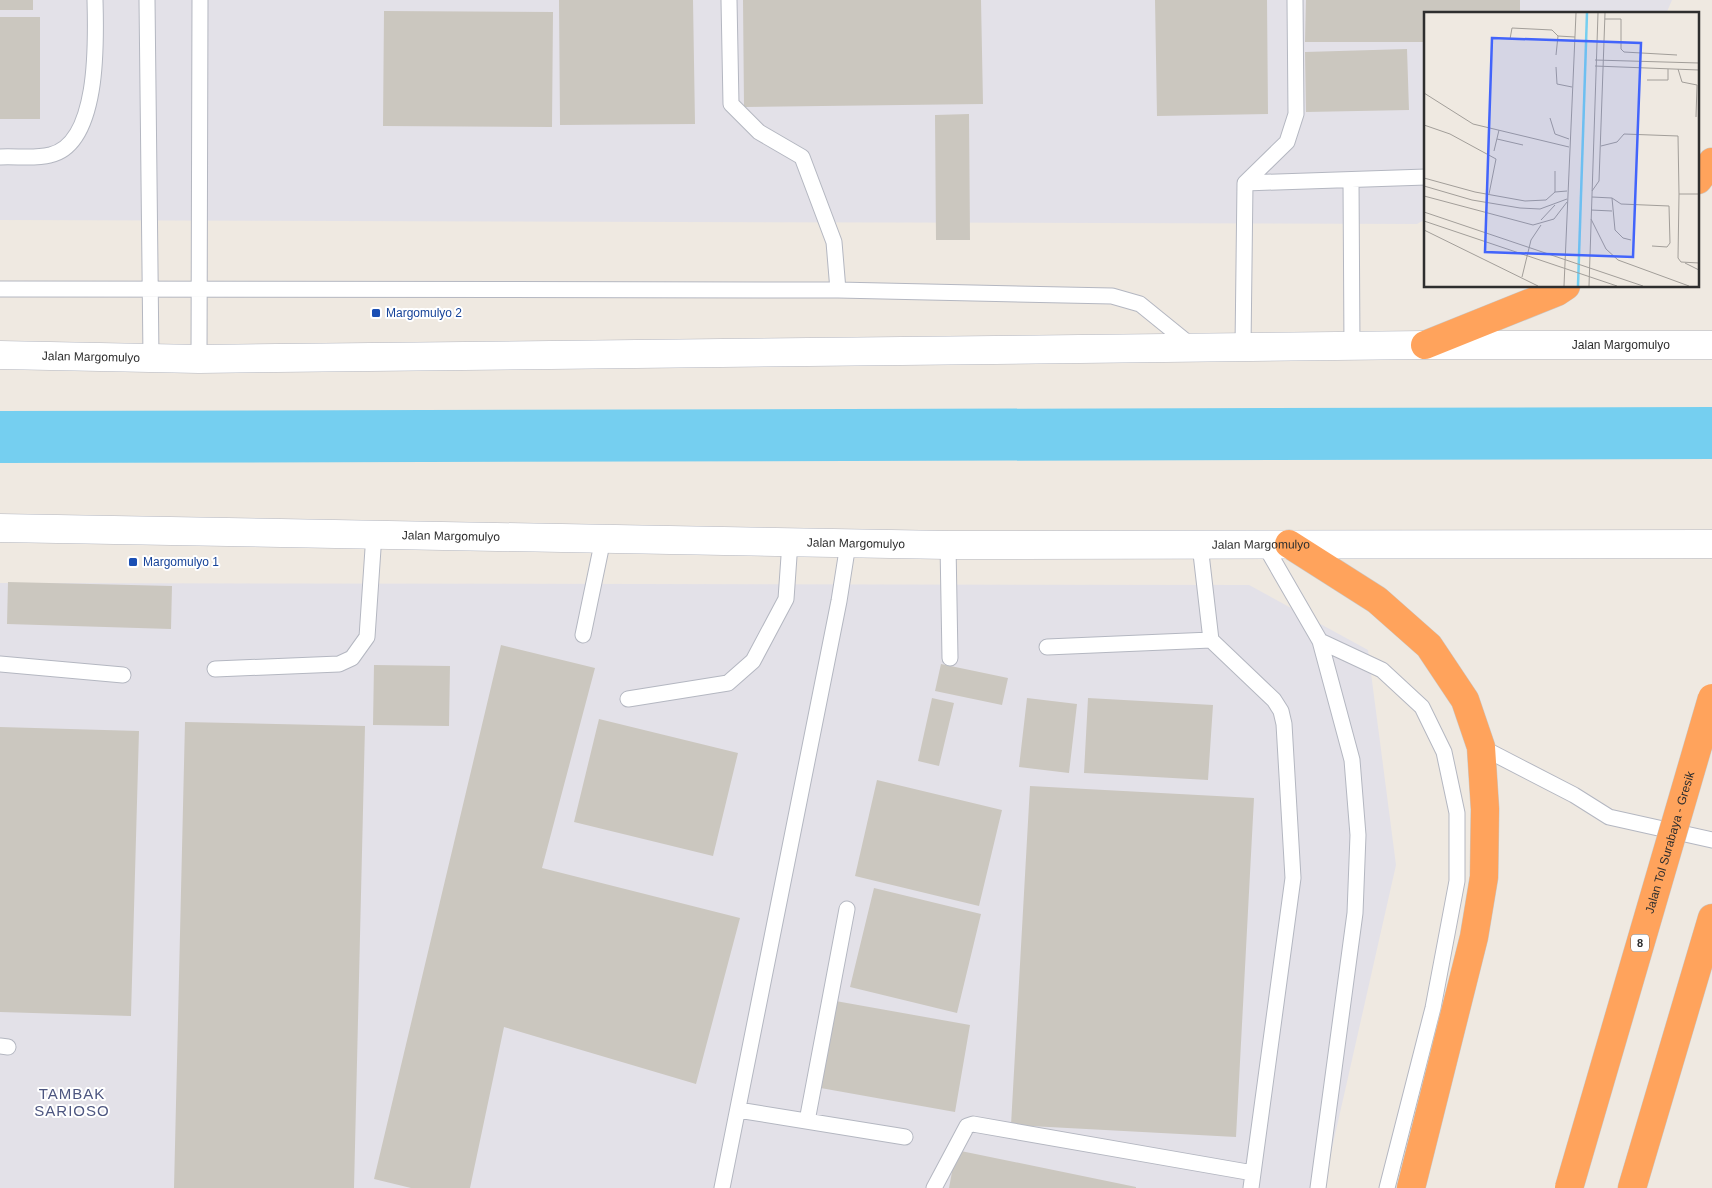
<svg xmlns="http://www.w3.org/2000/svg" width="1712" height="1188" viewBox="0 0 1712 1188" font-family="Arial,sans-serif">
<rect width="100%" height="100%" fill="#efe9e1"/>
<path fill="#e3e1e8" d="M 0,0 L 1672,0 L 1666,14 L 1426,14 L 1426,219 L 1417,224 L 0,220 Z
M 0,583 L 1249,585 L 1368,650 L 1396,865 L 1323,1188 L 0,1188 Z"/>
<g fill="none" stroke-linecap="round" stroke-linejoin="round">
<path stroke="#75cff0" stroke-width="52" d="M 0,437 L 1712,433"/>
</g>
<path fill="#cbc7bf" d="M 0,0 L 33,0 L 33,10 L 0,10 Z
M 559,0 L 693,0 L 695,124 L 560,125 Z
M 743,0 L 981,0 L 983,104 L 744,107 Z
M 1155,0 L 1267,0 L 1268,114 L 1157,116 Z
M 1306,0 L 1520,0 L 1520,14 L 1426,14 L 1426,42 L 1305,42 Z
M 384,11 L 553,12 L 552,127 L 383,126 Z
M 0,17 L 40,17 L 40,119 L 0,119 Z
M 1407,49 L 1409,110 L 1306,112 L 1305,52 Z
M 969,114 L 970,240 L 936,240 L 935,115 Z
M 8,582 L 172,586 L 171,629 L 7,624 Z
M 501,645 L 595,668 L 542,868 L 740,918 L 696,1084 L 504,1027 L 470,1188 L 411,1188 L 374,1179 Z
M 941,664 L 1008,678 L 1002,705 L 935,691 Z
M 374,665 L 450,666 L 449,726 L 373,725 Z
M 932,698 L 954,703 L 939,766 L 918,761 Z
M 1027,698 L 1077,704 L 1069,773 L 1019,767 Z
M 1088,698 L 1213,705 L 1208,780 L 1084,773 Z
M 599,719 L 738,753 L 713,856 L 574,822 Z
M 185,722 L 365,726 L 354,1188 L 174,1188 Z
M 0,727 L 139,731 L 131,1016 L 0,1012 Z
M 877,780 L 1002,810 L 979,906 L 855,876 Z
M 1030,786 L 1254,798 L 1236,1137 L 1011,1125 Z
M 874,888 L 981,914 L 957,1013 L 850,987 Z
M 830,1000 L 970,1025 L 955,1112 L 815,1087 Z
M 956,1150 L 1136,1187 L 1136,1188 L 949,1188 Z"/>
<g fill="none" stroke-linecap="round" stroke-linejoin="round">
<defs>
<path id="lane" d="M 147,0 L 151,358
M 729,0 L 731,104 L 759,132 L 802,157 L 834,242 L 838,290
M 0,157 C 16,156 35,159 50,155 C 100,144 96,39 95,0
M 1351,180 L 1352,347
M 1245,183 L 1426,177
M 0,289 L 838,290 L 1112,296 L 1140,304 L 1193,347
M 1243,347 L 1245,183 L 1287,142 L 1296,114 L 1295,0
M 199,359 L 200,0
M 1264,544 L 1320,641 L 1352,760 L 1358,835 L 1355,913 L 1318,1188
M 948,545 L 950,658
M 1200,545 L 1211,640 L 1274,700 L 1281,711 L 1284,724 L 1293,878 L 1251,1188
M 583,635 L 603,539
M 1320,641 L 1382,670 L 1422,707 L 1444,752 L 1457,813 L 1457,881 L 1433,1008 L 1387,1188
M 1047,647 L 1211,640
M 0,664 L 123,675
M 215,669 L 339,664 L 352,658 L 367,637 L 374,534
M 628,699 L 728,683 L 753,661 L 786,599 L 790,542
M 1481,747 L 1574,795 L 1609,817 L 1712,840
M 0,1046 L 8,1047
M 738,1110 L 905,1137
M 807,1121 L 847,909
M 722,1188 L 839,601 L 848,544
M 934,1188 L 967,1126 L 973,1124 L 1253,1173"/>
<g id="secondary">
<path id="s1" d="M 0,355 L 199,359 L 1425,345 L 1712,345"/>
<path id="s2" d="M 0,528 L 948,545 L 1712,544"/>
</g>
<path id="highway" d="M 1698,180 L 1712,162
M 1425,345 L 1557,292 L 1566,286
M 1289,544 L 1377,600 L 1429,646 L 1465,700 L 1481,747 L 1485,809 L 1484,877 L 1474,937 L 1411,1188
M 1632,1188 L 1712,918"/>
</defs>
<use href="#lane" stroke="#b4b7c1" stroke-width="17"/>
<use href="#secondary" stroke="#b4b7c1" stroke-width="29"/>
<use href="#highway" stroke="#c9c9c9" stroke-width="29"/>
<use href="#lane" stroke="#fff" stroke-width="15"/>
<use href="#secondary" stroke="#fff" stroke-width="28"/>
<use href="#highway" stroke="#ffa35c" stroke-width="28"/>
<defs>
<g id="highway-bridge">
<path id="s3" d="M 1569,1188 L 1712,698"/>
</g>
</defs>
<use href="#highway-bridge" stroke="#c9c9c9" stroke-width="29" stroke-linecap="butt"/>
<use href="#highway-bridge" stroke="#ffa35c" stroke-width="28"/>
</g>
<g fill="#1a4fb4" stroke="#fff" stroke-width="2">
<rect x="371" y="308" width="10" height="10" rx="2.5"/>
<rect x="128" y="557" width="10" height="10" rx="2.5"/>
</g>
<g text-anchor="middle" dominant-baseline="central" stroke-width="4" stroke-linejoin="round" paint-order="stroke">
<rect fill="#fff" stroke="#6d6d6d" stroke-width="1" x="1631" y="934.5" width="18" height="17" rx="4"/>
<g font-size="11" font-weight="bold" fill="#2e2e2e">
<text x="1640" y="943">8</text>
</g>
<g font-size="12" fill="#164399" stroke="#fff" text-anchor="start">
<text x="386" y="313">Margomulyo 2</text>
<text x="143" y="562">Margomulyo 1</text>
</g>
<g font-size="12" fill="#2e2e2e" stroke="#fff">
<text stroke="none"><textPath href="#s1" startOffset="1621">Jalan Margomulyo</textPath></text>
<text stroke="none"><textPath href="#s1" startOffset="91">Jalan Margomulyo</textPath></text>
<text stroke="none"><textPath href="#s2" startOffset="451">Jalan Margomulyo</textPath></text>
<text stroke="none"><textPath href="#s2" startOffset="856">Jalan Margomulyo</textPath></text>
<text stroke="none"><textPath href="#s2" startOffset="1261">Jalan Margomulyo</textPath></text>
<text stroke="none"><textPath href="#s3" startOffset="360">Jalan Tol Surabaya - Gresik</textPath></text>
</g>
<g font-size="15" letter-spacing="1" fill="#4d5680" stroke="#fff">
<text x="72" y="1093">TAMBAK<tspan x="72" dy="17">SARIOSO</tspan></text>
</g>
</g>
<g transform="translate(1424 12)">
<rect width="275" height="275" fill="#efe9e1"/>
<path fill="none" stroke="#75cff0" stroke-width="2.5" d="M 154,274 L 163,1"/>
<path fill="none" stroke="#a29e99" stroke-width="1" d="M 181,7 L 197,7 L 197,37 L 200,40 L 253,43M 86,27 L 88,16 L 128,18 L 134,24 L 151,25M 132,43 L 134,24M 171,48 L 275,51M 171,54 L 275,58M 132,55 L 133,72 L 148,75M 254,57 L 258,70 L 273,73 L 272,105M 223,68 L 244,68 L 244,57M 0,81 L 49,112 L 145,135M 126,106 L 131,122 L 145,127M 0,113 L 26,122 L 72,147 L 65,182M 73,127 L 99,133M 177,134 L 193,130 L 200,122 L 254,124 L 255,182M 70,139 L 75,118M 131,159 L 131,180M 0,166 L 51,180 L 101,189 L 122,188 L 131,180 L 143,179M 0,174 L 48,188 L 96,196 L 116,197 L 143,187M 168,179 L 175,169 L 181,1M 275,182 L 255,182 L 254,246 L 257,250 L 275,251M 0,184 L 109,213 L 130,207 L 143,190M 168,185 L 188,186 L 197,192 L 245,194 L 246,231 L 243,235 L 228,234M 188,186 L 191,218 L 199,226 L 207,228M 167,198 L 188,199M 0,200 L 219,274M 167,207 L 182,237 L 194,248 L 265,274M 117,208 L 131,193M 0,209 L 193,274M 0,218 L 114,274M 261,251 L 275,258M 98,265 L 107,228 L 117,213M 140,274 L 152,1M 165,274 L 174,1"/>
<path fill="#4264fb" fill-opacity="0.15" stroke="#4264fb" stroke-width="2.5" d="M 68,26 L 217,31 L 209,245 L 61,240 Z"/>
<rect width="275" height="275" fill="none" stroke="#2e2e2e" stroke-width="2.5"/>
</g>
</svg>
